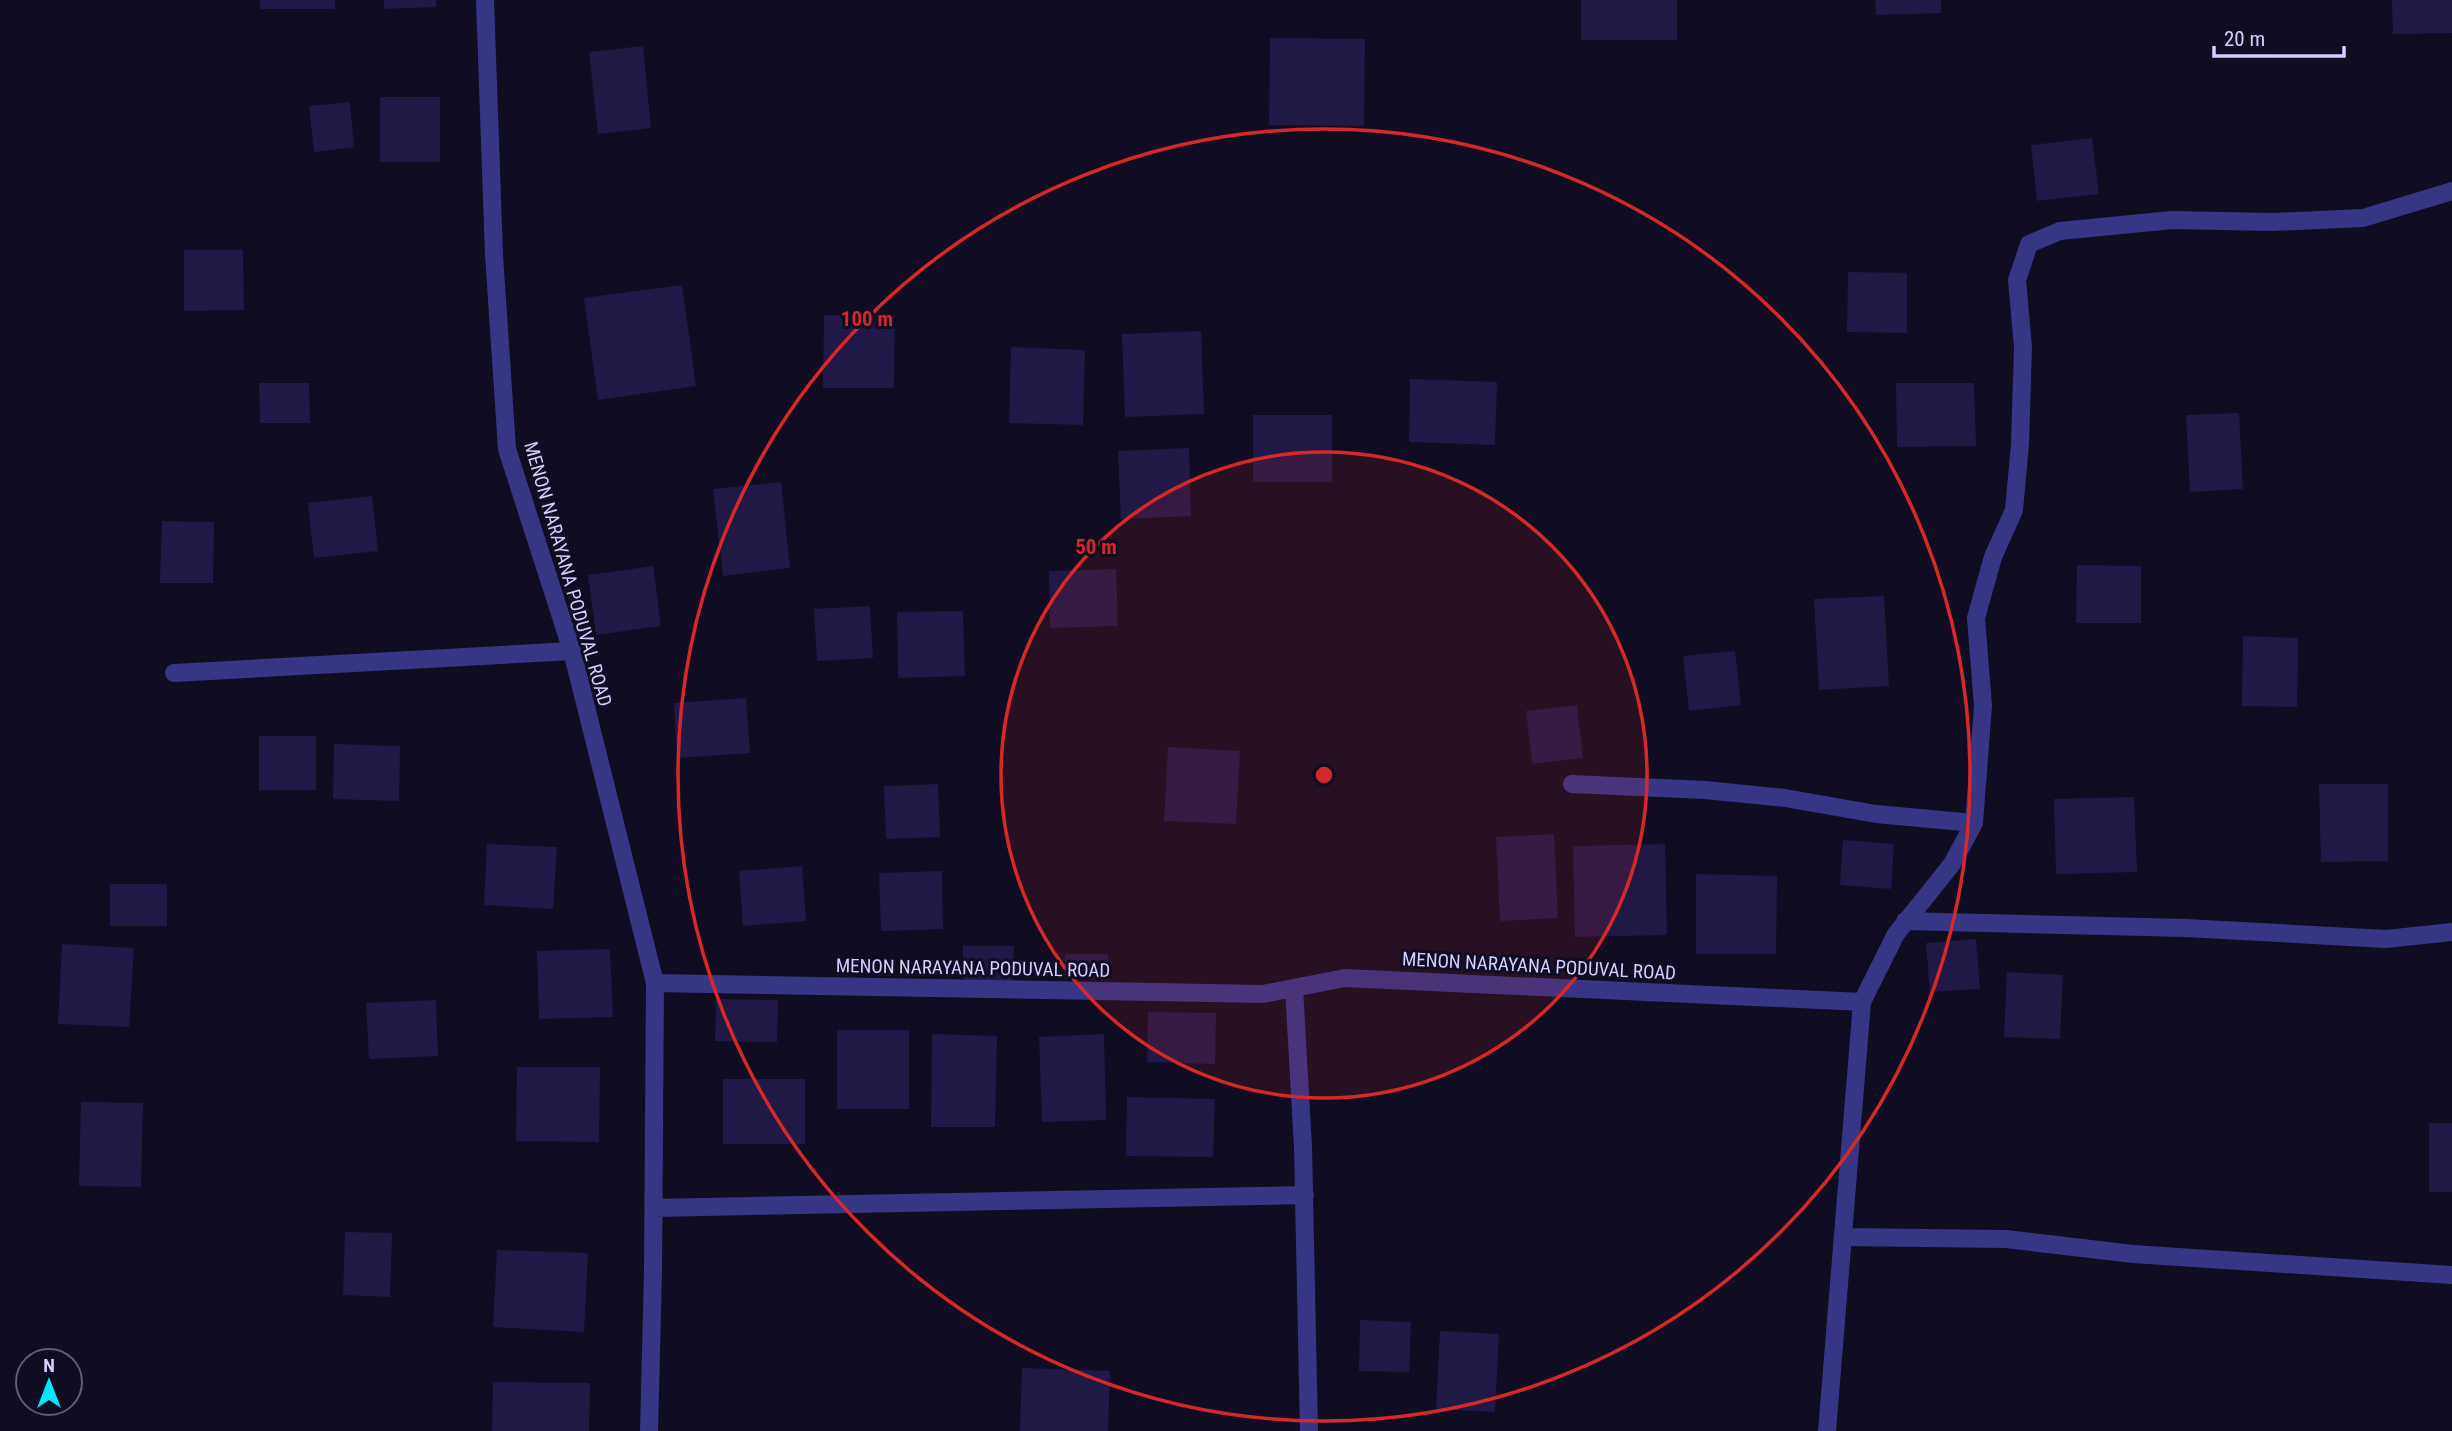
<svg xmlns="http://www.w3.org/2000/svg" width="2452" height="1431" viewBox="0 0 2452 1431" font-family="'Roboto Condensed',sans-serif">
<rect width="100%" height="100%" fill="#100d23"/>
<path fill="#201845" d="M 260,0 L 335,0 L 335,9 L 260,9 Z
M 384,0 L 436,0 L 436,7 L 384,9 Z
M 1581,0 L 1677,0 L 1677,40 L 1581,40 Z
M 1875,0 L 1941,0 L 1941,13 L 1876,15 Z
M 2392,0 L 2452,0 L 2452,33 L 2393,34 Z
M 1270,38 L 1365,39 L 1364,126 L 1269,125 Z
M 643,46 L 651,128 L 598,134 L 589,52 Z
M 380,97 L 440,97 L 440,162 L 380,162 Z
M 350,102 L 354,147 L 314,152 L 309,106 Z
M 2092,138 L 2099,194 L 2037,201 L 2031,145 Z
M 184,250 L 243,250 L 244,310 L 184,311 Z
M 1848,272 L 1907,273 L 1907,333 L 1847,332 Z
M 682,285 L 696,386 L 598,400 L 584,298 Z
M 824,315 L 895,316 L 894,388 L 823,388 Z
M 1201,331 L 1204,414 L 1125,417 L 1122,334 Z
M 1011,347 L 1085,350 L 1083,425 L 1009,423 Z
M 1410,379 L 1497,382 L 1495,445 L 1409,442 Z
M 259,383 L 309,383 L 310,423 L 260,423 Z
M 1896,383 L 1974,383 L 1976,446 L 1897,447 Z
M 2239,413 L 2243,489 L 2190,492 L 2186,415 Z
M 1253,415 L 1332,415 L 1332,482 L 1253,482 Z
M 1189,448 L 1191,516 L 1121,519 L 1118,451 Z
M 781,482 L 790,568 L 723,576 L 713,489 Z
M 372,496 L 378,551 L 314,558 L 308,503 Z
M 162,521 L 214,522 L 213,583 L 160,583 Z
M 2077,565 L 2141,566 L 2141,623 L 2076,623 Z
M 653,566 L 661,626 L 596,635 L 588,575 Z
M 1116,569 L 1118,626 L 1050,628 L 1049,571 Z
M 1884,596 L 1889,686 L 1819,690 L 1814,599 Z
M 870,606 L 873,658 L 817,661 L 814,609 Z
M 963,611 L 965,676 L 898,678 L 897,612 Z
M 2243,636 L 2298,638 L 2297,707 L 2242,706 Z
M 1735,651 L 1741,705 L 1689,711 L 1683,656 Z
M 746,698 L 750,753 L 677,758 L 674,703 Z
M 1577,705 L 1583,758 L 1532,764 L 1526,711 Z
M 259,736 L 316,736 L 316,790 L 259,790 Z
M 334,744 L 400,746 L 399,801 L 333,799 Z
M 1168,747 L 1240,751 L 1236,824 L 1164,821 Z
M 938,784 L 940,837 L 886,839 L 884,786 Z
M 2319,784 L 2388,784 L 2388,861 L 2321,862 Z
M 2134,797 L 2137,872 L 2056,874 L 2054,799 Z
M 1554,834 L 1558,918 L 1500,921 L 1496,837 Z
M 1843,840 L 1894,844 L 1891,889 L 1840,885 Z
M 487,844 L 557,847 L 553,909 L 484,905 Z
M 1665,844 L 1667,935 L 1575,937 L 1573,846 Z
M 802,866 L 806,921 L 743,926 L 739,871 Z
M 942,871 L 943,929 L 881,931 L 879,873 Z
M 1696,874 L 1777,876 L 1776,954 L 1696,954 Z
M 110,884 L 167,884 L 167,926 L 110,926 Z
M 1976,939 L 1980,989 L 1930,992 L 1926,943 Z
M 62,944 L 134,948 L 129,1027 L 58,1024 Z
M 963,946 L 1014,946 L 1013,981 L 963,981 Z
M 610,949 L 613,1017 L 539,1019 L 537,951 Z
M 1065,954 L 1108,954 L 1108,979 L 1065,979 Z
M 2007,972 L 2063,975 L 2060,1039 L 2004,1037 Z
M 716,999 L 778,1000 L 777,1042 L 715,1041 Z
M 436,1000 L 438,1056 L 369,1059 L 366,1003 Z
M 1148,1012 L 1216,1013 L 1215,1064 L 1147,1062 Z
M 837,1030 L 909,1030 L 909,1109 L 837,1109 Z
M 932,1034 L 997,1036 L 995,1127 L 931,1127 Z
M 1104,1034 L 1106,1120 L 1042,1122 L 1039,1037 Z
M 517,1067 L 600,1067 L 599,1142 L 516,1141 Z
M 723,1079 L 805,1079 L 805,1144 L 723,1144 Z
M 1127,1097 L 1215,1099 L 1213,1157 L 1126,1156 Z
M 81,1102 L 143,1103 L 141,1187 L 79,1186 Z
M 2429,1123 L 2452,1123 L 2452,1192 L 2429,1192 Z
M 345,1232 L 392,1233 L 390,1297 L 343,1295 Z
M 497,1250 L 588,1253 L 584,1332 L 493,1327 Z
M 1360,1320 L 1411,1322 L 1409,1372 L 1359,1371 Z
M 1440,1331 L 1499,1334 L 1495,1412 L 1436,1409 Z
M 1022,1368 L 1110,1371 L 1108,1431 L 1020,1431 Z
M 493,1382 L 590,1383 L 589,1431 L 492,1431 Z"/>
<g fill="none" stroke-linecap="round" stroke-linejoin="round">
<path stroke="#363684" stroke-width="18" d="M 485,0 L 494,255 L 507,449 L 572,651 L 655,983 L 1263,994 L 1345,978 L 1862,1002 L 1827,1431
M 174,673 L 572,651
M 1572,784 L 1705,790 L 1785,798 L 1876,814 L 1974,823
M 1905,921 L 2186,928 L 2386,939 L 2452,932
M 1294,988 L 1303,1147 L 1309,1431
M 1862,1002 L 1896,934 L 1952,864 L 1974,823 L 1983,706 L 1976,618 L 1993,557 L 2014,510 L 2020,444 L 2023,347 L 2017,280 L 2029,244 L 2060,231 L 2172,220 L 2272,222 L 2363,218 L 2452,191
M 654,1208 L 1305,1195
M 1843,1237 L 2006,1239 L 2133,1254 L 2452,1275
M 649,1431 L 653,1271 L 655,983"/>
</g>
<circle cx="1324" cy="775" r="323" fill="#d62828" fill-opacity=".12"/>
<g fill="none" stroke="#d62828" stroke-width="3.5">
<circle cx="1324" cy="775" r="323"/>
<circle cx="1324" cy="775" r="646"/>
</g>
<g text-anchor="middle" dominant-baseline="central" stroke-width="6" stroke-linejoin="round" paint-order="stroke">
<g font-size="19" fill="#d3cfff" stroke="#100d23">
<text transform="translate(568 574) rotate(74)">MENON NARAYANA PODUVAL ROAD</text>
<text transform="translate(1539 966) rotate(3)">MENON NARAYANA PODUVAL ROAD</text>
<text transform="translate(973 968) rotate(1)">MENON NARAYANA PODUVAL ROAD</text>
</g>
</g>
<circle cx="1324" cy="775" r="10" fill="#d62828" stroke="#100d23" stroke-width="3.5"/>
<g font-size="21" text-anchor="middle" font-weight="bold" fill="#d62828" stroke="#100d23" stroke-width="6" stroke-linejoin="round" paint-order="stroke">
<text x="867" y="326">100 m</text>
<text x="1096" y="554">50 m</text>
</g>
<g transform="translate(49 1382)"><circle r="33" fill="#100d23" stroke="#5e5b7b" stroke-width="2"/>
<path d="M0-5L12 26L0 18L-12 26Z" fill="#00e9fa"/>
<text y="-10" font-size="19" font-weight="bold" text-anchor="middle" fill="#d3cfff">N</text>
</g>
<path d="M2214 46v10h130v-10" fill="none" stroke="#d3cfff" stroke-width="3.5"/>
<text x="2224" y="46" font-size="21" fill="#d3cfff" stroke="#100d23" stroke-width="5" paint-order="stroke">20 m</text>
</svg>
